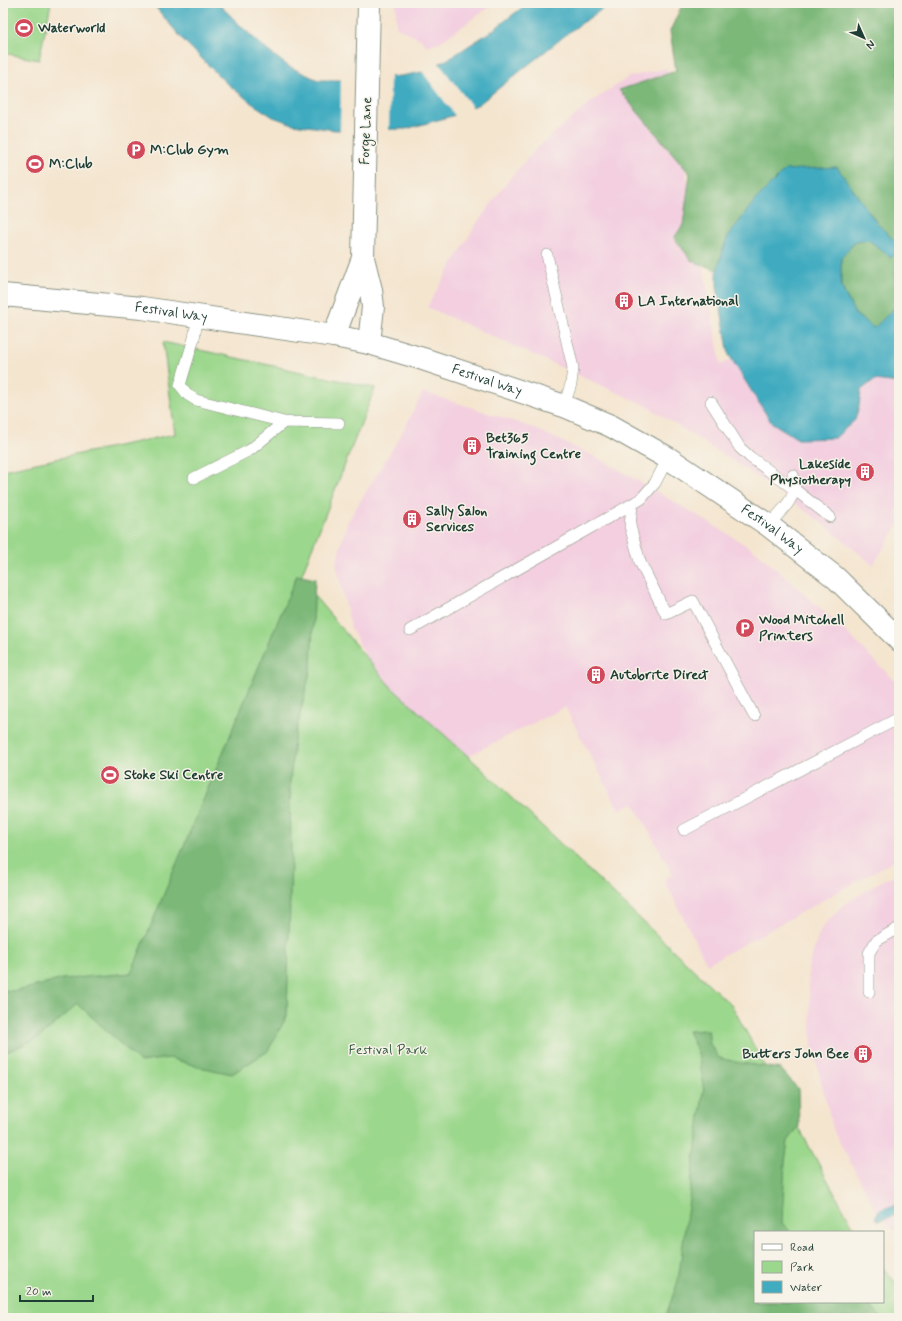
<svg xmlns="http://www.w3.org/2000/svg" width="902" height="1321" viewBox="0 0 902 1321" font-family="Mynerve,sans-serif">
<rect width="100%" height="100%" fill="#f7f3e8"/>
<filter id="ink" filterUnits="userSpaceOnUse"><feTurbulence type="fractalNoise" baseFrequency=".025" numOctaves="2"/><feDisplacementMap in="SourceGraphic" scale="8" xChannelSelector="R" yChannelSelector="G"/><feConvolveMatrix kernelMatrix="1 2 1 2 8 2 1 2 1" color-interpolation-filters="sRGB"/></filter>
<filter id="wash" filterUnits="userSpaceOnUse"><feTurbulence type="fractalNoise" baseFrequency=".012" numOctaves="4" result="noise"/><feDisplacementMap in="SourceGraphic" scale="16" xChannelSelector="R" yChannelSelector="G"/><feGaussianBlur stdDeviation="0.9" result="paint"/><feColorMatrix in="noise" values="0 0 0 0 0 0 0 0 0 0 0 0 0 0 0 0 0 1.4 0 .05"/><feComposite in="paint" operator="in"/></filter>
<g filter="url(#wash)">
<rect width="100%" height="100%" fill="#f4e5cf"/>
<path fill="#f3cfe0" d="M 396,3 L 495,3 L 440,42 L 426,46 L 422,40 L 396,27 Z
M 667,68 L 721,365 L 732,359 L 771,422 L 859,406 L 861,390 L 874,380 L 899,383 L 899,504 L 897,514 L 899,518 L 899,524 L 873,565 L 822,523 L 755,475 L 645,405 L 427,307 L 477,223 L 511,177 L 537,148 L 591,102 L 629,77 Z
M 423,392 L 531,427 L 602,460 L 685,508 L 757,552 L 839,625 L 899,685 L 899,858 L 755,938 L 707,964 L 664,880 L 673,874 L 633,803 L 619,810 L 565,707 L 468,756 L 391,687 L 368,660 L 351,628 L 336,563 L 347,523 L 399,438 Z
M 899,873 L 899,1235 L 880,1217 L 834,1132 L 812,1046 L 808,967 L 821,929 L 842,906 L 876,884 Z"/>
<path fill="#9bd78c" stroke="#5d8a60" d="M 3,3 L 51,3 L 39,60 L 3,53 Z
M 163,342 L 375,388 L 300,579 L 391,687 L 468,756 L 732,1006 L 856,1232 L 755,1232 L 755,1302 L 883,1302 L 883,1268 L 899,1286 L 899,1318 L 3,1318 L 3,470 L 175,434 Z"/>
<path fill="#7cb878" stroke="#4e7a56" d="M 683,3 L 899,3 L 899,245 L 877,223 L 837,168 L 727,238 L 717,270 L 692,261 L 674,238 L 683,225 L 690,174 L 619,90 L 676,71 L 670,31 Z
M 869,240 L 890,257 L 899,251 L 899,260 L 898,261 L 899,263 L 899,303 L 874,328 L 855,314 L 841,286 L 841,258 L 855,242 Z
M 297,575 L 315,579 L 311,668 L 294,740 L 290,783 L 291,859 L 287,1016 L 268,1051 L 232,1074 L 199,1067 L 170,1058 L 140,1062 L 78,1004 L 40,1037 L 12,1050 L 3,1053 L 3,990 L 16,991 L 63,979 L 131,973 Z
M 708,1030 L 710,1044 L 719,1058 L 741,1063 L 781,1069 L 798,1089 L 799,1126 L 788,1141 L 785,1162 L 782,1223 L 791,1232 L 755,1232 L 755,1302 L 866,1302 L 882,1318 L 665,1318 L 678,1281 L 704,1086 L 698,1053 L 688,1031 Z"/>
<path fill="#41abc0" stroke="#30747a" d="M 152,3 L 218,3 L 242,27 L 268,51 L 288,66 L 318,80 L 341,80 L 401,76 L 422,72 L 450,58 L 493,30 L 528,3 L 611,3 L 572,30 L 479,104 L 452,116 L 406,129 L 335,130 L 293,124 L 273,117 L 253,104 L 225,82 L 185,42 Z
M 837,167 L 877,223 L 899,245 L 899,251 L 891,258 L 869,240 L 855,242 L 841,258 L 841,286 L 855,314 L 874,328 L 899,303 L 899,383 L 874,380 L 861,390 L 859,406 L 855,420 L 835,438 L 798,439 L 771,422 L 729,355 L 717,286 L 717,270 L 727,238 L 755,200 L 785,170 Z
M 899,1204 L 899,1214 L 878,1221 L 875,1218 L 879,1210 Z"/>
<path fill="#f4e5cf" d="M 438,62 L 474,109 L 456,117 L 421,70 Z
M 390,75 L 389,131 L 340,132 L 341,78 Z"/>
</g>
<g filter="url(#ink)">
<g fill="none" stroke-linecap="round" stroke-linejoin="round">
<defs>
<path id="lane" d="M 547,255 L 573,368 L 571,384 L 564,406
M 711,402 L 740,448 L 750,457 L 794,489 L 830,517
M 284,422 L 339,423
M 194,478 L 250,450 L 284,422 L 196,400 L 188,395 L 180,385 L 194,338 L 198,316
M 632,505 L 630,526 L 640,562 L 666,614 L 693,601 L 754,716
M 768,525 C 781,512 801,495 793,475
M 410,630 L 641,499 L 655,483 L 668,458
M 684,830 L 899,718
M 869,992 L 869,953 L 876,941 L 899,928"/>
<path id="secondary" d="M 369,3 L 363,258 L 371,290 L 373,307 L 369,343
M 334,336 L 363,258"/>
<g id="primary">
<path id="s1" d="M 3,295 L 142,308 L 334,336 L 369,343 L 423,359 L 564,406 L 611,426 L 668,458 L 768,525 L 836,578 L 899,640"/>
</g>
</defs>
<use href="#lane" stroke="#8a9182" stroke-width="12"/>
<use href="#secondary" stroke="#8a9182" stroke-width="24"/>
<use href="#primary" stroke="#8a9182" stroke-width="24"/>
<use href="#lane" stroke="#fff" stroke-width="11"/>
<use href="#secondary" stroke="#fff" stroke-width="22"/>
<use href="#primary" stroke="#fff" stroke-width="22"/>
</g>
</g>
<defs>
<symbol id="stadium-disc" viewBox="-11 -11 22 22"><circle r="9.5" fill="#d1495b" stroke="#f7f3e8"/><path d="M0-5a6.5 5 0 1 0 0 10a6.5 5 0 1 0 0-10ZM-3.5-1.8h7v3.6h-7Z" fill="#fff"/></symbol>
<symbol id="parking-disc" viewBox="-11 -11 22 22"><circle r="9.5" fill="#d1495b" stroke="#f7f3e8"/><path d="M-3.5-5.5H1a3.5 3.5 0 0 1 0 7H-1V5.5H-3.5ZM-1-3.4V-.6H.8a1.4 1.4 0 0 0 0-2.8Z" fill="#fff"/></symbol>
<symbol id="building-disc" viewBox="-11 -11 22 22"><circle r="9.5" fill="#d1495b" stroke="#f7f3e8"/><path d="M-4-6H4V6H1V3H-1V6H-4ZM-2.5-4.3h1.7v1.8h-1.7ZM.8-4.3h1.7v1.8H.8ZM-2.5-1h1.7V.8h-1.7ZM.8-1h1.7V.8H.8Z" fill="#fff"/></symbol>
</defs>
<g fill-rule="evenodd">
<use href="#stadium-disc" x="13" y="17" width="22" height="22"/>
<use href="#parking-disc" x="125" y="139" width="22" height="22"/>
<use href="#stadium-disc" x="24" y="153" width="22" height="22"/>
<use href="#building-disc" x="613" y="290" width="22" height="22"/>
<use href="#building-disc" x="461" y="435" width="22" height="22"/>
<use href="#building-disc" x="854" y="461" width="22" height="22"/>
<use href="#building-disc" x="401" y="508" width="22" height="22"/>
<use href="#parking-disc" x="734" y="617" width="22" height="22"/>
<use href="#building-disc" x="585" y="664" width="22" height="22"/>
<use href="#stadium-disc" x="99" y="764" width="22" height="22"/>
<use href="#building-disc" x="852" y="1043" width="22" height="22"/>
</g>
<g text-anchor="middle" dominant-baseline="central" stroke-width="3" stroke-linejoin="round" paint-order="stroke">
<g font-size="14" font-weight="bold" fill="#1f3d34" stroke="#f7f3e8" text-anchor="start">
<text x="38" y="28">Waterworld</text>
<text x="150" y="150">M:Club Gym</text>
<text x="49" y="164">M:Club</text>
<text x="638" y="301">LA International</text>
<text x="486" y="438">Bet365<tspan x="486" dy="16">Training Centre</tspan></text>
<text x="851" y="464" text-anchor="end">Lakeside<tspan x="851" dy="16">Physiotherapy</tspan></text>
<text x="426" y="511">Sally Salon<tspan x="426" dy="16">Services</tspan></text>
<text x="759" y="620">Wood Mitchell<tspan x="759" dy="16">Printers</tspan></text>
<text x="610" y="675">Autobrite Direct</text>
<text x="124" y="775">Stoke Ski Centre</text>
<text x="849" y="1054" text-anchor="end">Butters John Bee</text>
</g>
<g font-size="14" fill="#1f3d34" stroke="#f7f3e8">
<text transform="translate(366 131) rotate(-88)">Forge Lane</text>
<text stroke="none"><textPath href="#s1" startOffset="169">Festival Way</textPath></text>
<text stroke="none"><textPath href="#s1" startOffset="493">Festival Way</textPath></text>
<text stroke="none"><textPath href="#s1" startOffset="817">Festival Way</textPath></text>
</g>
<g font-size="14" fill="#385c46" stroke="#f7f3e8">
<text x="388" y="1050">Festival Park</text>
</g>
</g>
<rect width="902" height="1321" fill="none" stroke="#f7f3e8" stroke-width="16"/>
<rect x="754" y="1231" width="130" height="72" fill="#f7f3e8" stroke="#a1aaa0"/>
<rect x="762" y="1244" width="20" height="6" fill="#ffffff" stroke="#a1aaa0"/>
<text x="790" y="1251" font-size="12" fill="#1f3d34">Road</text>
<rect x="762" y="1261" width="20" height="12" fill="#9bd78c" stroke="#a1aaa0"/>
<text x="790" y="1271" font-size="12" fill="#1f3d34">Park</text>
<rect x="762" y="1281" width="20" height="12" fill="#41abc0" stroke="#a1aaa0"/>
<text x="790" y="1291" font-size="12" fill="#1f3d34">Water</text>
<g transform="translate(864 38) rotate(135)" stroke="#f7f3e8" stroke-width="3" paint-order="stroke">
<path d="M0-3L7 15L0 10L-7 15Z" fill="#1f3d34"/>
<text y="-6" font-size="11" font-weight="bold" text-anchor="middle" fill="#1f3d34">N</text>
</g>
<path d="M20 1295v6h73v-6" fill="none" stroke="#1f3d34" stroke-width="2"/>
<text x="26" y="1295" font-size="12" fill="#1f3d34" stroke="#f7f3e8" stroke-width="3" paint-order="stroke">20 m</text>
</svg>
